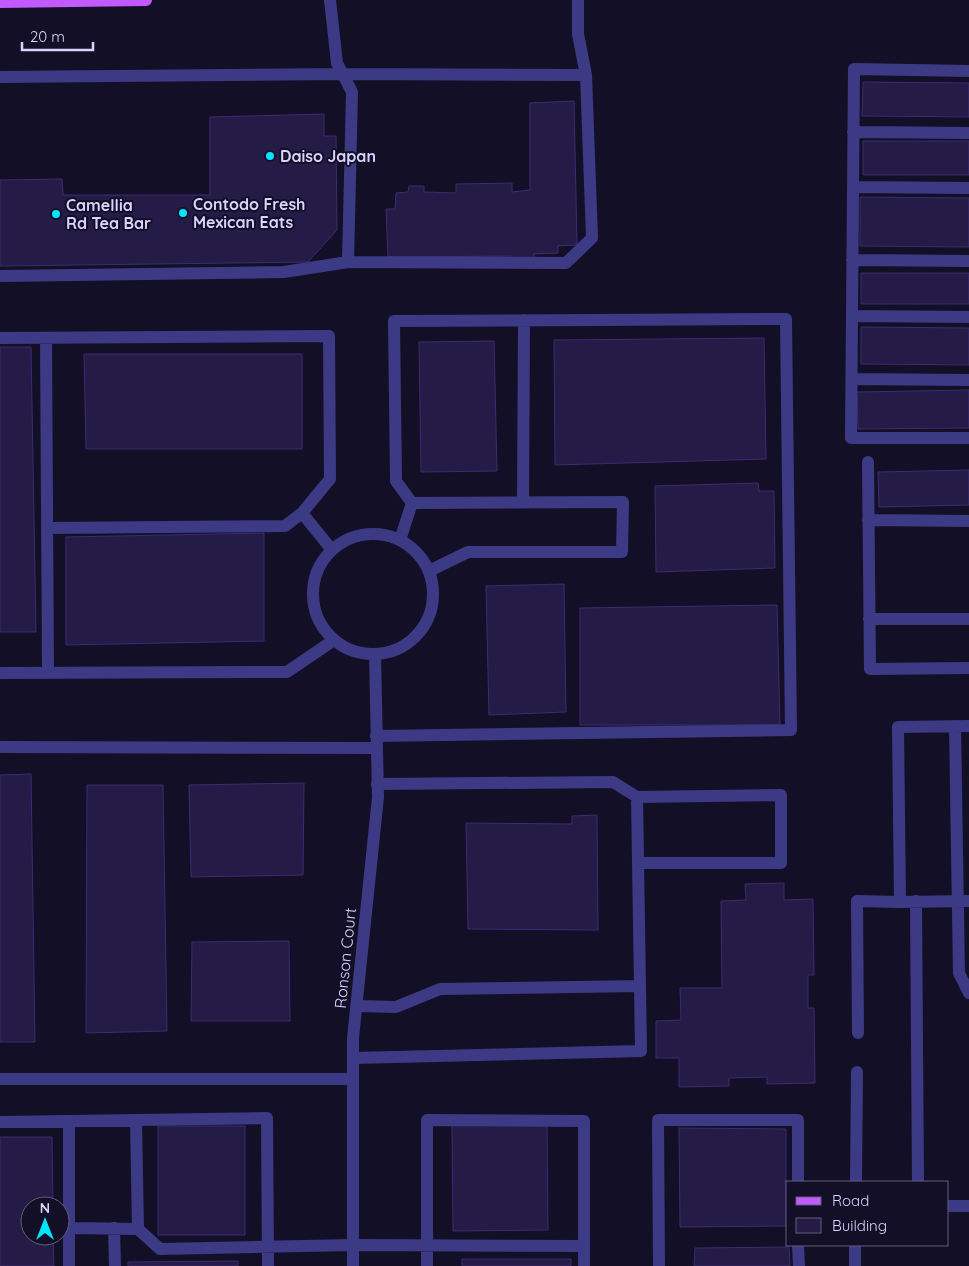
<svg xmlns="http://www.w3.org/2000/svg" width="969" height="1266" viewBox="0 0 969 1266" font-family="Quicksand,sans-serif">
<rect width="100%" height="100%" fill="#130f26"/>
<path fill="#241b47" stroke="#3b2d73" d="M 863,82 L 969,83 L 969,117 L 862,116 Z
M 574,101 L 577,245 L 558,246 L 558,253 L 534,254 L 535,262 L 510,262 L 511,256 L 388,257 L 386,209 L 395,209 L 396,193 L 408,192 L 409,186 L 424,186 L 424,192 L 456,193 L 456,184 L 512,183 L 512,192 L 530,190 L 530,103 Z
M 324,114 L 324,136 L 336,136 L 337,230 L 308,262 L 0,266 L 0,180 L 62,179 L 63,195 L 210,195 L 210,117 Z
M 863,141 L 969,141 L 969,175 L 863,175 Z
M 860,197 L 969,198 L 969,247 L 860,246 Z
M 861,273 L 969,273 L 969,304 L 861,304 Z
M 861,327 L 969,328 L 969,365 L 861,364 Z
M 764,338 L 766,459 L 555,465 L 554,340 Z
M 494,341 L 497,471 L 421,472 L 419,342 Z
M 0,347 L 31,347 L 36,632 L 0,632 Z
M 84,354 L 302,354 L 302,449 L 86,449 Z
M 969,390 L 969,428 L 858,429 L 857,392 Z
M 969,470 L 969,505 L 879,507 L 878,472 Z
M 758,483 L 759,491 L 774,491 L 775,568 L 656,572 L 655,486 Z
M 264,533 L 264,641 L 66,645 L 66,537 Z
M 564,584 L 566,712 L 489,715 L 486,586 Z
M 777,605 L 780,725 L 580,725 L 580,608 Z
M 31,774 L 35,1042 L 0,1042 L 0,775 Z
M 304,783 L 303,875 L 191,877 L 189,785 Z
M 87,785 L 163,785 L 167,1031 L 86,1033 Z
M 597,815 L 598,930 L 468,929 L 466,823 L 572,824 L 572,816 Z
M 784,883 L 784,900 L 813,899 L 814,975 L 808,975 L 808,1008 L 814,1008 L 815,1083 L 767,1084 L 767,1077 L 729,1078 L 729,1086 L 679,1087 L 679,1058 L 656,1058 L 656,1021 L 681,1020 L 680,988 L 722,988 L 721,901 L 746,900 L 745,884 Z
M 289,941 L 290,1021 L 191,1021 L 192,942 Z
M 547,1124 L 548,1230 L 453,1231 L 452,1125 Z
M 158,1126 L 245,1126 L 245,1235 L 158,1235 Z
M 679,1128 L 786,1129 L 786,1226 L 680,1227 Z
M 0,1137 L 52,1137 L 53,1206 L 30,1206 L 30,1236 L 53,1236 L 54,1266 L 0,1266 Z
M 789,1247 L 790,1266 L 694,1266 L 695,1248 Z
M 462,1259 L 571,1259 L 571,1266 L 462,1266 Z
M 238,1261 L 238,1266 L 128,1266 L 128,1262 Z"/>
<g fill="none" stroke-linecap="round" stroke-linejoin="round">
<path stroke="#3d3a85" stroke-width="12" d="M 330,0 L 337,63 L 352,92 L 348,262
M 969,71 L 854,69 L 851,438 L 969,438
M 0,77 L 343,74 L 586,75
M 853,132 L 969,133
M 853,187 L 969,188
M 852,260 L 969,261
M 0,276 L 284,272 L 348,262 L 566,263 L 592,238 L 586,75 L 578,34 L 578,0
M 852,316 L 969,317
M 0,338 L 329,336 L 330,479 L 302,513 L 332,550
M 46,338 L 48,673
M 852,379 L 969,380
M 868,462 L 870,669 L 969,668
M 523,502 L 524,320
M 868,520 L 969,521
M 47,528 L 285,526 L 302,513
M 400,540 L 412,503 L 623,502 L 622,552 L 468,552 L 429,571
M 869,619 L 969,619
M 0,673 L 287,672 L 334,640
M 955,726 L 959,973 L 969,993
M 969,726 L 898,727 L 900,902 L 969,901
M 376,736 L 791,730 L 786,319 L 394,321 L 396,481 L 412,503
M 0,747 L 377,748
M 637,797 L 781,795 L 781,863 L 638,863
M 916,901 L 918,1182
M 357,1006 L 396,1007 L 440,989 L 640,986
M 858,1033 L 857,901 L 900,902
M 353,1058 L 641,1051 L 637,797 L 613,782 L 377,784
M 0,1079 L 353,1079
M 69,1121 L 69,1266
M 0,1122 L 267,1118 L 268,1266
M 856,1182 L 857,1072
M 948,1206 L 969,1206
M 69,1228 L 138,1229 L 136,1120
M 114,1228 L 115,1266
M 138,1229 L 160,1249 L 353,1245 L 584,1246
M 798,1245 L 799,1266
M 427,1266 L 427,1120 L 584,1121 L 584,1266
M 659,1266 L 658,1120 L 798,1120 L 798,1182
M 855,1266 L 855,1245"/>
<path stroke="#3d3a85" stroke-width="12" d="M313 594a60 60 0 1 1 120 0a60 60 0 1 1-120 0Z
M 353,1266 L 353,1038 L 378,797 L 375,654"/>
<path stroke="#c25bff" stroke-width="12" d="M 0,2 L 146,0"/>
</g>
<g fill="#00e5ff" stroke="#130f26" stroke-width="2">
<circle cx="270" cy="156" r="5"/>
<circle cx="183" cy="213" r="5"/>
<circle cx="56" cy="214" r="5"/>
</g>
<g text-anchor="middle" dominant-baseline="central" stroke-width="4" stroke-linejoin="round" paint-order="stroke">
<g font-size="16" font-weight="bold" fill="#d9d4ff" stroke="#130f26" text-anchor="start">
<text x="280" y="156">Daiso Japan</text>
<text x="193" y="204">Contodo Fresh<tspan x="193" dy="18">Mexican Eats</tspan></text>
<text x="66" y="205">Camellia<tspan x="66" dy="18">Rd Tea Bar</tspan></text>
</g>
<g font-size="16" fill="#d9d4ff" stroke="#130f26">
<text transform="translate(345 958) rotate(-84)">Ronson Court</text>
</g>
</g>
<rect x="786" y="1181" width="162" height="65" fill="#130f26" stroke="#625e7d"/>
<rect x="796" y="1197" width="25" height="8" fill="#c25bff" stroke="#625e7d"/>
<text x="832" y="1206" font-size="15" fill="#d9d4ff">Road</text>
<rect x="796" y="1218" width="25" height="15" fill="#241b47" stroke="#625e7d"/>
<text x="832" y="1231" font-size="15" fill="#d9d4ff">Building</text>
<g transform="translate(45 1221)"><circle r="24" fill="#130f26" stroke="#625e7d"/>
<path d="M0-4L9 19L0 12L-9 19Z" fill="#00e5ff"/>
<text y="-8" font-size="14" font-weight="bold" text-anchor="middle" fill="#d9d4ff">N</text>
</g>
<path d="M22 42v8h71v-8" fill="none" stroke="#d9d4ff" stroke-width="2.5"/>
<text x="30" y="42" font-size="15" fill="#d9d4ff" stroke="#130f26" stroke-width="4" paint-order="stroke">20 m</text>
</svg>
